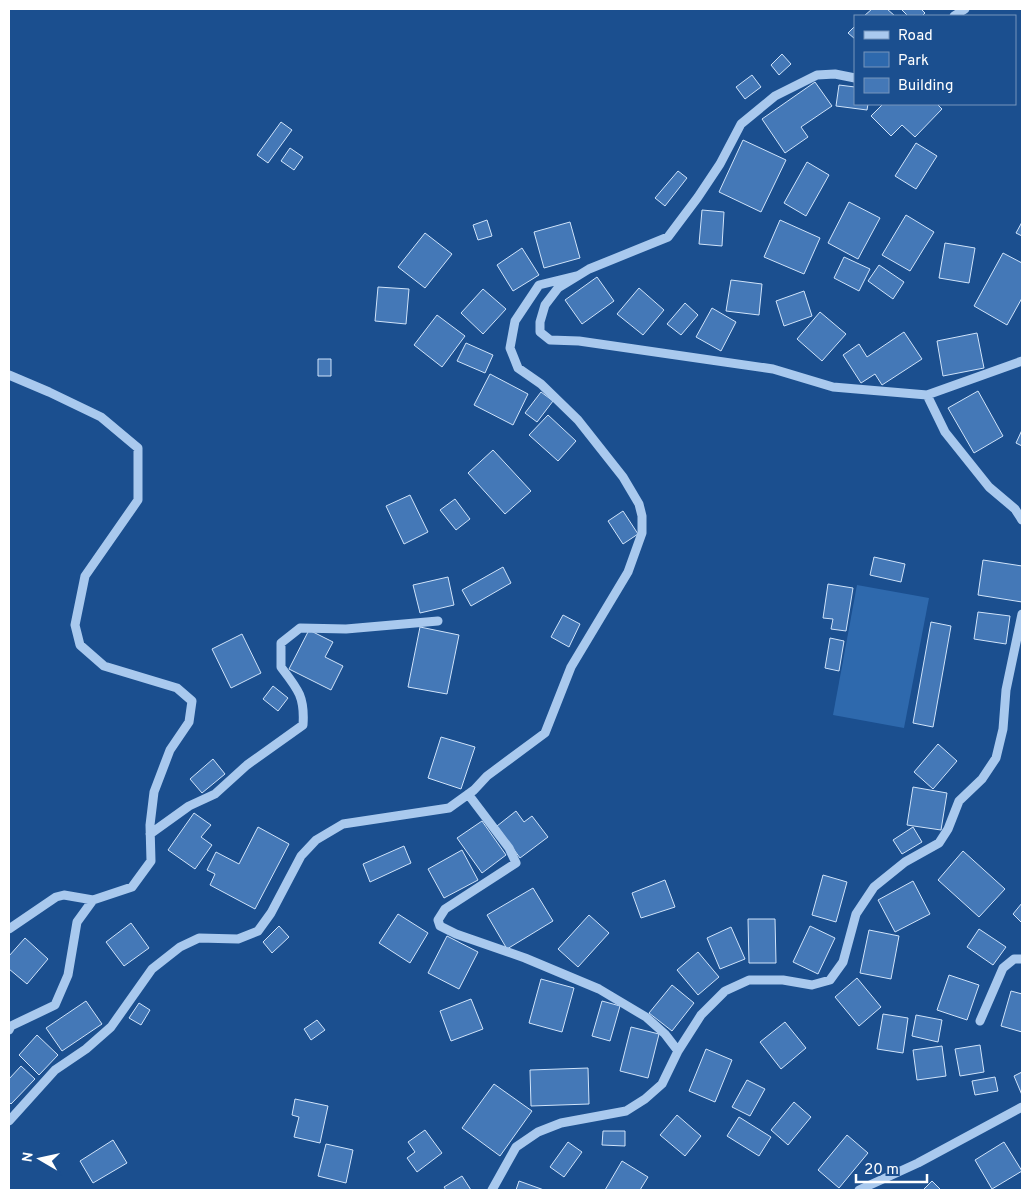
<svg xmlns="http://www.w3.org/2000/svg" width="1031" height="1199" viewBox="0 0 1031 1199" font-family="Overpass,sans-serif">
<rect width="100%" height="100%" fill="#1b4f8f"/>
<path fill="#2e69ad" d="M 857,585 L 929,598 L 904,728 L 833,715 Z"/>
<path fill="#4478b7" stroke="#cfe3fa" d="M 872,9 L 887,9 L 895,16 L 864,16 Z
M 901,9 L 921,9 L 925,13 L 922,16 L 908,16 Z
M 855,26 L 855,39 L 848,33 Z
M 782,54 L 791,64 L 779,75 L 771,65 Z
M 752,75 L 761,87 L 745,99 L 736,87 Z
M 815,82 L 832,106 L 801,127 L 808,137 L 785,153 L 762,119 Z
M 839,85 L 855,87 L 855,104 L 868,104 L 867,110 L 836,106 Z
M 883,104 L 937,104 L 942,109 L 915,137 L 902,125 L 891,136 L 871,116 Z
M 281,122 L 292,130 L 268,163 L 257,155 Z
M 743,140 L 786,160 L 761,212 L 719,192 Z
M 916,143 L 937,156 L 916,189 L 895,176 Z
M 290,148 L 303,157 L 294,170 L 281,161 Z
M 807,162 L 829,175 L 806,216 L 784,203 Z
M 678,171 L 687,178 L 665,206 L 655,198 Z
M 849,202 L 880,218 L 858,259 L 828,243 Z
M 702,210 L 724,212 L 722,246 L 699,244 Z
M 906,215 L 934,232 L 910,271 L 882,255 Z
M 487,220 L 492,236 L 478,240 L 473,225 Z
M 780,220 L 820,238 L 804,274 L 764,257 Z
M 570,222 L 580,258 L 544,268 L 534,232 Z
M 1022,222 L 1022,236 L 1016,233 Z
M 425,233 L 452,254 L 425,288 L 398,267 Z
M 945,243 L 975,248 L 969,283 L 939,278 Z
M 522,248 L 539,275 L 513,291 L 497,265 Z
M 1003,253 L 1022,263 L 1022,298 L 1007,325 L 974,306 Z
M 844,257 L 870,269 L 859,291 L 834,278 Z
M 879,265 L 904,282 L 893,299 L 868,281 Z
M 597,277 L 614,301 L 582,324 L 565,300 Z
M 731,280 L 762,284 L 759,315 L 726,311 Z
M 378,287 L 409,289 L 406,324 L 375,321 Z
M 639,288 L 664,310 L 643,335 L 617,314 Z
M 483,289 L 506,309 L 483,334 L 461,313 Z
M 804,291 L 812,316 L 784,326 L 776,301 Z
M 685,303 L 698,315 L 681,335 L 667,324 Z
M 712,308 L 736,322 L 721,351 L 696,337 Z
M 820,312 L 846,334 L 822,361 L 797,339 Z
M 437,315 L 465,336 L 442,367 L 414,345 Z
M 904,332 L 922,359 L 882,385 L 875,374 L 861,383 L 843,355 L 859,344 L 867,357 Z
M 977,333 L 984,368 L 943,376 L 937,341 Z
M 466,343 L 493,355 L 485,373 L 457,361 Z
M 318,359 L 331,359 L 331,376 L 318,376 Z
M 490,374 L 528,394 L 513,425 L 474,405 Z
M 978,391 L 1003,436 L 974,453 L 948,408 Z
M 541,392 L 553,401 L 537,422 L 525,413 Z
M 548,415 L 576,441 L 558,461 L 529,435 Z
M 1022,430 L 1022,446 L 1016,443 Z
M 493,450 L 531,491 L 505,514 L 468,473 Z
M 410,495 L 428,532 L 404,544 L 386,506 Z
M 455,499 L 470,519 L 456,530 L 440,510 Z
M 623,511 L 638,534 L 623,544 L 608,521 Z
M 874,557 L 905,564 L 901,582 L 870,575 Z
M 983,560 L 1022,566 L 1022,602 L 978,595 Z
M 503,567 L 511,583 L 471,606 L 462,590 Z
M 448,577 L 454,605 L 420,613 L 413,585 Z
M 828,584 L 853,588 L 846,631 L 831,629 L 833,619 L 823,618 Z
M 978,612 L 1010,616 L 1006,644 L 974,639 Z
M 563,615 L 580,624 L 569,647 L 551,637 Z
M 931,622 L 951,626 L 933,727 L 913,723 Z
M 420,627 L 459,635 L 447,694 L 408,687 Z
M 309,630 L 333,642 L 325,657 L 343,666 L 331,690 L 289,669 Z
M 242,634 L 261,673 L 231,688 L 212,649 Z
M 830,638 L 844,641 L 839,671 L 825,668 Z
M 273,686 L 288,698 L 278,711 L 263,699 Z
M 441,737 L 475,747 L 461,789 L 428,778 Z
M 938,744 L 957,761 L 933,789 L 914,772 Z
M 213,759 L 225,774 L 202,793 L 190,779 Z
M 913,787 L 947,793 L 941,830 L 907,825 Z
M 516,811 L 524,822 L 532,816 L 548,837 L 520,858 L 497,826 Z
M 194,813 L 211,825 L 201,837 L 212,845 L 195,869 L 168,850 Z
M 482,821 L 506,855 L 482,873 L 457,838 Z
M 258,827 L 289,844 L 255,909 L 210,885 L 215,874 L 207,870 L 216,852 L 239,864 Z
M 913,827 L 922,842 L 902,854 L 893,840 Z
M 404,846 L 411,863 L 370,882 L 363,864 Z
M 462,850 L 478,880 L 444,898 L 428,869 Z
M 963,851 L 1005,889 L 979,917 L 938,880 Z
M 823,875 L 847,882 L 836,922 L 812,915 Z
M 665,880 L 675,907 L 641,918 L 632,893 Z
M 913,881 L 930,914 L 895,932 L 878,900 Z
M 533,888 L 553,921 L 507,949 L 487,915 Z
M 1022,903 L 1022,923 L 1013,914 Z
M 398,914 L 428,933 L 410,963 L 379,943 Z
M 589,915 L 609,933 L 578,967 L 558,949 Z
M 748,919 L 775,919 L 776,963 L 749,963 Z
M 131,923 L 149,948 L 124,966 L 106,942 Z
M 279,926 L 289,937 L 272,953 L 263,942 Z
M 810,926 L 835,938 L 818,974 L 793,962 Z
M 731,927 L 745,959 L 720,969 L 707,938 Z
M 979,929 L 1006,947 L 993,965 L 967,947 Z
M 869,930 L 899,936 L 891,979 L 860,973 Z
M 447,936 L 478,952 L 459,989 L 428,973 Z
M 25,938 L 48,959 L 27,984 L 9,969 L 9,956 Z
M 698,952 L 719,977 L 698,995 L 677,970 Z
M 949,975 L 979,985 L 967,1020 L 937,1010 Z
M 857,978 L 881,1007 L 859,1026 L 835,997 Z
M 541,979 L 574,988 L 562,1032 L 529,1023 Z
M 672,985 L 694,1003 L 672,1031 L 649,1013 Z
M 1011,991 L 1022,994 L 1022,1032 L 1001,1026 Z
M 471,999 L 483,1029 L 451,1041 L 440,1011 Z
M 86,1001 L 102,1024 L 62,1051 L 46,1028 Z
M 602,1001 L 620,1006 L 610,1041 L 592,1036 Z
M 139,1003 L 150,1010 L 141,1025 L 129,1018 Z
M 883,1014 L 908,1018 L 903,1053 L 877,1049 Z
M 916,1015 L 942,1020 L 938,1042 L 912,1036 Z
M 317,1020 L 325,1030 L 311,1040 L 304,1029 Z
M 785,1022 L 806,1048 L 781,1069 L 760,1042 Z
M 631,1027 L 659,1034 L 648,1078 L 620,1071 Z
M 37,1035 L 58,1055 L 39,1075 L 19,1055 Z
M 980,1045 L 984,1072 L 960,1076 L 955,1049 Z
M 942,1046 L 946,1076 L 917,1080 L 913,1050 Z
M 706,1049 L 732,1060 L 715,1102 L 689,1091 Z
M 21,1066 L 35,1079 L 11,1104 L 9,1102 L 9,1079 Z
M 588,1068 L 589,1104 L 531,1106 L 530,1070 Z
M 1022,1072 L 1022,1095 L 1014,1076 Z
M 995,1077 L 998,1091 L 975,1095 L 972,1081 Z
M 747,1080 L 765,1089 L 750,1116 L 732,1107 Z
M 494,1084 L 532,1111 L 500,1156 L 462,1128 Z
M 295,1099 L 328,1106 L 320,1143 L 294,1137 L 299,1117 L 292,1115 Z
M 794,1102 L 811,1117 L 788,1145 L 771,1130 Z
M 677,1115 L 701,1136 L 685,1156 L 660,1135 Z
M 739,1117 L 771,1137 L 759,1156 L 727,1136 Z
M 425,1130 L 442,1153 L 417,1172 L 407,1158 L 415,1152 L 408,1142 Z
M 603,1131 L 625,1131 L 625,1146 L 602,1145 Z
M 847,1135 L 868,1153 L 839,1188 L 818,1170 Z
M 113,1140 L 127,1163 L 93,1183 L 80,1161 Z
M 568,1142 L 582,1152 L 564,1177 L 550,1167 Z
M 1004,1142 L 1022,1171 L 992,1189 L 975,1160 Z
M 326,1144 L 353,1150 L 346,1183 L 318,1176 Z
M 622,1161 L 648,1177 L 640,1190 L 605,1190 Z
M 462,1176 L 471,1190 L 446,1190 L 444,1187 Z
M 519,1181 L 544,1190 L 516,1190 Z
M 932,1181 L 941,1190 L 923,1190 Z"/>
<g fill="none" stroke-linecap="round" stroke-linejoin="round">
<path stroke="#a9c9ee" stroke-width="9" d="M 954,16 L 965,9
M 855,78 L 835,74 L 817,75 L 775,96 L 741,124 L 720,164 L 698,197 L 668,237 L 589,269 L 558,288 L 545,305 L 540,322 L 540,332 L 550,340 L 579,341 L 773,369 L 833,387 L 927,395 L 1022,361
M 9,375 L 49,392 L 101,417 L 138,448 L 138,500 L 85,576 L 75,625 L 80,645 L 104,666 L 177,688 L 192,701 L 189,722 L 170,750 L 154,792 L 150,825 L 151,861 L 132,887 L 93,900 L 77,922 L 68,975 L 55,1005 L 11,1026 L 9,1030
M 927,395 L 945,432 L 989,487 L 1015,509 L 1022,520
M 468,794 L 509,848 L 516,863 L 445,909 L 438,920 L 440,926 L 456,934 L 525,958 L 599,989 L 646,1017 L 665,1034 L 678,1051
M 150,834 L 189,806 L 215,794 L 247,765 L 303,725 C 305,697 298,689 281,667 L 281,643 L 300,628 L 346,629 L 438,621
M 9,929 L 56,897 L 64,895 L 93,900
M 980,1021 L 1003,968 L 1014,959 L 1022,959
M 9,1121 L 55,1070 L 86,1049 L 111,1027 L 152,969 L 180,947 L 199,938 L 238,939 L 258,931 L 271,913 L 301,856 L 316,840 L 343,824 L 449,808 L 474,790 L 487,776 L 545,733 L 571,667 L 628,572 L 642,533 L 642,516 L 639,504 L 623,477 L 578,420 L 541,384 L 518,368 L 510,348 L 515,321 L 539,285 L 576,276
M 492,1190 L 516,1147 L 538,1132 L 561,1123 L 626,1111 L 645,1099 L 662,1084 L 678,1051 L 701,1015 L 725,991 L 749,980 L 783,980 L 812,985 L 830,980 L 843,962 L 856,914 L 874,887 L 905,862 L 939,843 L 948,829 L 959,801 L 982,779 L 996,758 L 1003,729 L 1006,690 L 1022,614
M 859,1190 L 918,1163 L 1022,1107"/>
</g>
<rect width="1031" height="1199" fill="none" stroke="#ffffff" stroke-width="20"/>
<rect x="854" y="15" width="162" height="90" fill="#1b4f8f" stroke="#7695bc"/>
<rect x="864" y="31" width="25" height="8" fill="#a9c9ee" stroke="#7695bc"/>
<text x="898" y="40" font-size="15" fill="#ffffff">Road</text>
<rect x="864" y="52" width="25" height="15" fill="#2e69ad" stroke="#7695bc"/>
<text x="898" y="65" font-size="15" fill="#ffffff">Park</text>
<rect x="864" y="78" width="25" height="15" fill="#4478b7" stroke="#7695bc"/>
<text x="898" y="90" font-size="15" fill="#ffffff">Building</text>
<g transform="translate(40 1159) rotate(279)" stroke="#1b4f8f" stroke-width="4" paint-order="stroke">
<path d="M0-4L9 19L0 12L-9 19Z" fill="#ffffff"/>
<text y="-8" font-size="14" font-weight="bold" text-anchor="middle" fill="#ffffff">N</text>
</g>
<path d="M856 1174v8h71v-8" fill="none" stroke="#ffffff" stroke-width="2.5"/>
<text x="864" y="1174" font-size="15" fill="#ffffff" stroke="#1b4f8f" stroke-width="4" paint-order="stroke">20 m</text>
</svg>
